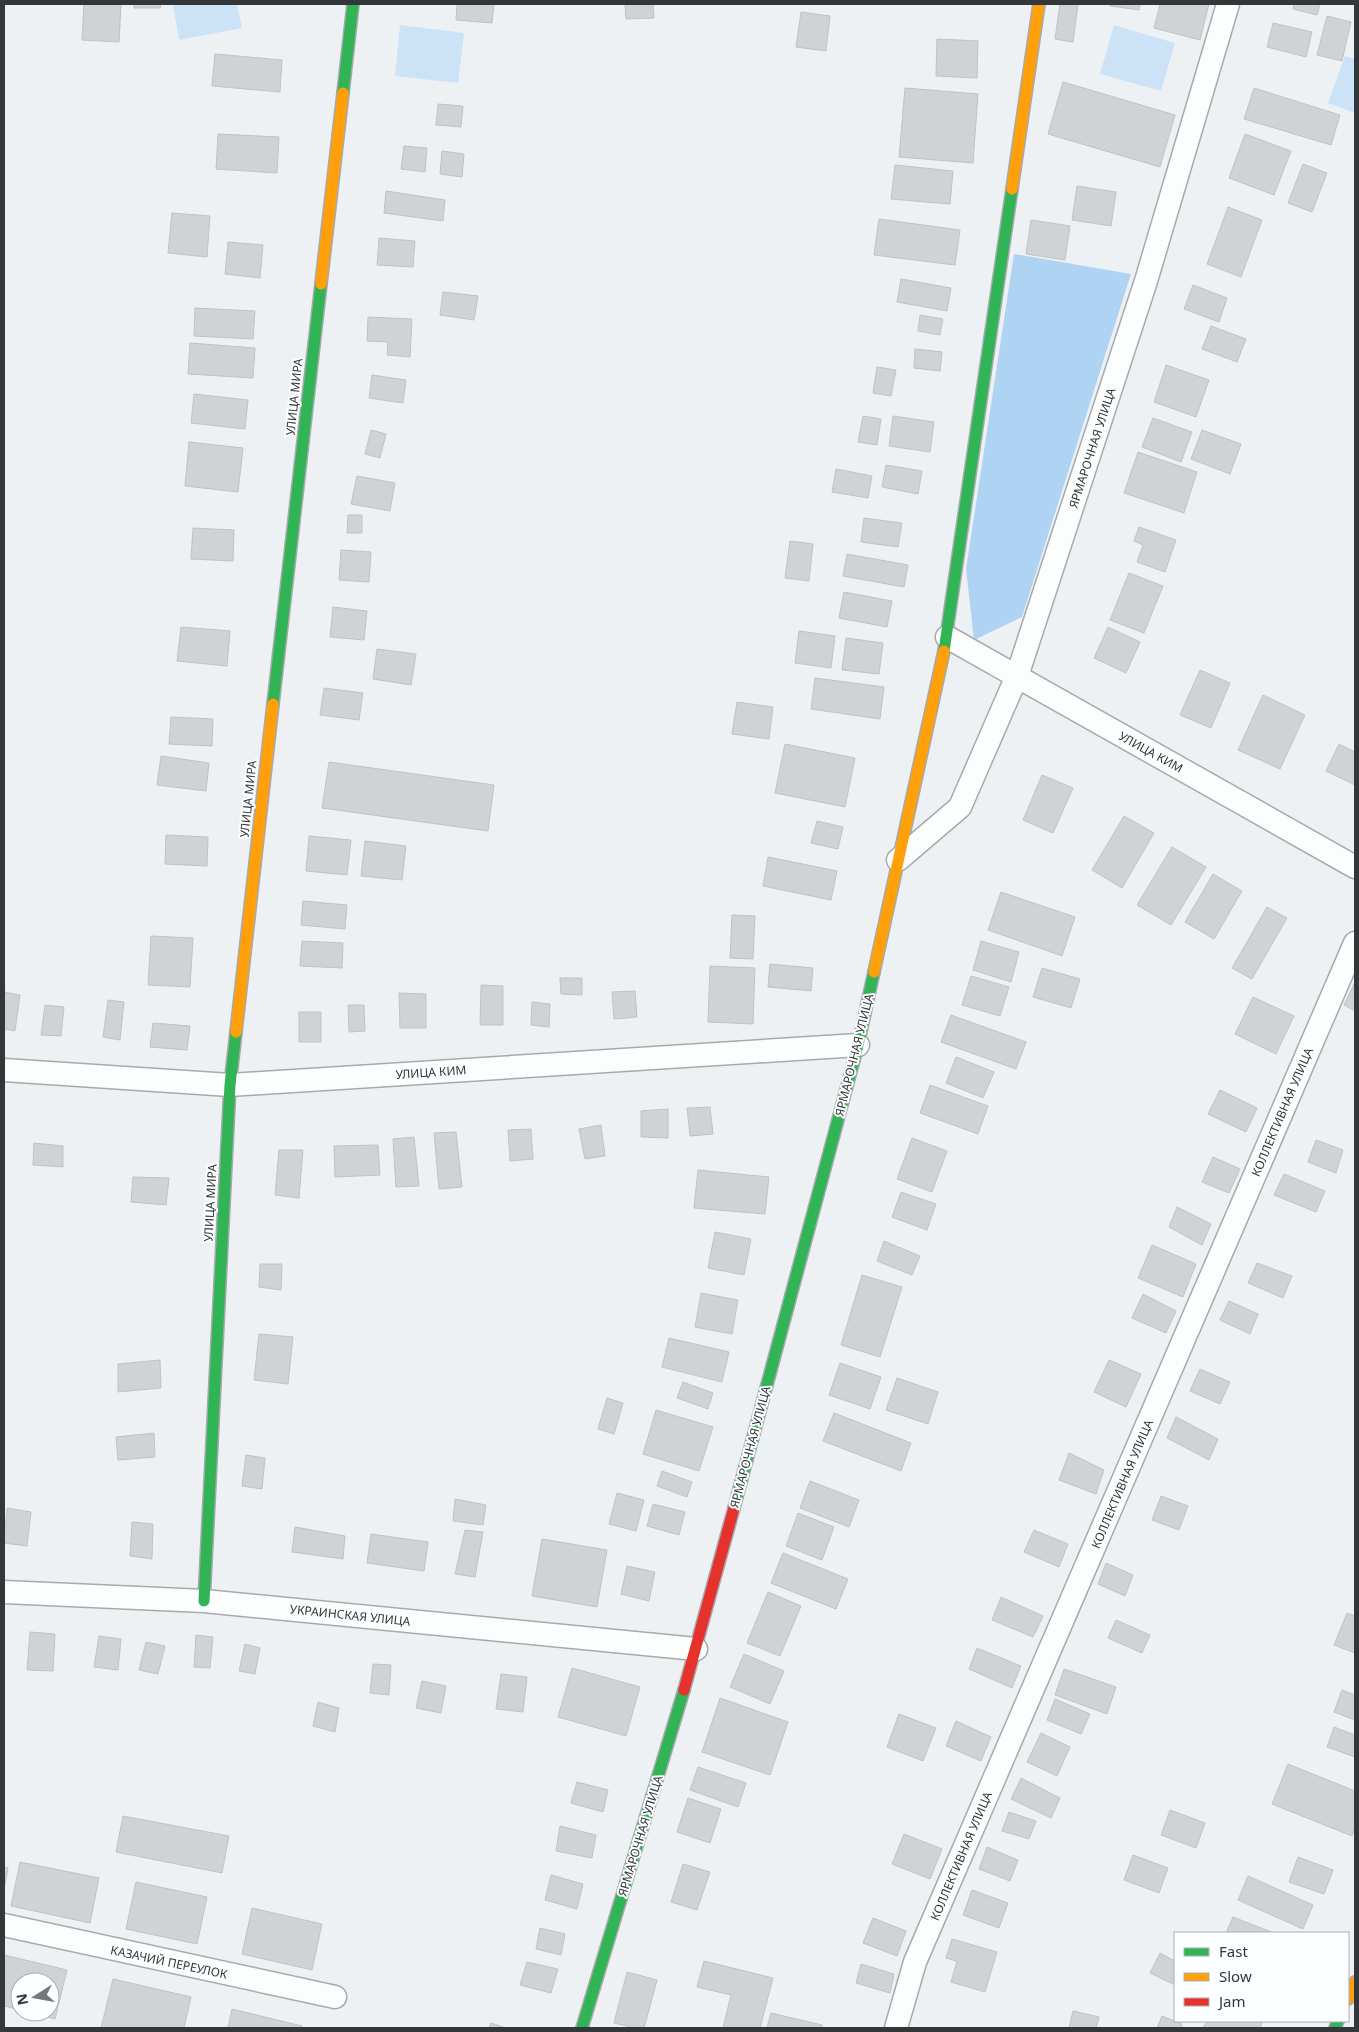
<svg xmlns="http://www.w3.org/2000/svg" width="1359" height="2032" viewBox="0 0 1359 2032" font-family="'Noto Sans',sans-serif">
<rect width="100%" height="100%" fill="#eef1f4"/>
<path fill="#cce3f7" d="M 173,4 L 237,4 L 242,28 L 179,40 Z
M 400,25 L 464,33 L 458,83 L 395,76 Z
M 1114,25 L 1175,43 L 1161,91 L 1100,74 Z
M 1345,56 L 1355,59 L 1355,113 L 1328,103 Z"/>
<path fill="#afd4f3" d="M 1014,254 L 1131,274 L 1022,617 L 974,640 L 966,569 Z"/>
<path fill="#d0d2d5" stroke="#c0c3c6" d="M 84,4 L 121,4 L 119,42 L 82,40 Z
M 134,4 L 161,4 L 160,8 L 134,8 Z
M 457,4 L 494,4 L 492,23 L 456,20 Z
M 625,4 L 653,4 L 654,18 L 626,19 Z
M 1060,4 L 1078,4 L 1073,42 L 1055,39 Z
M 1110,4 L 1140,4 L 1139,10 L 1110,6 Z
M 1160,4 L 1209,4 L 1200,40 L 1154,28 Z
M 1294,4 L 1320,4 L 1317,15 L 1293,9 Z
M 801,12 L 830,16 L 826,51 L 796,47 Z
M 1327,16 L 1351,22 L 1342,61 L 1317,55 Z
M 1273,23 L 1312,32 L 1306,57 L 1267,47 Z
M 937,39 L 978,41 L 977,78 L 936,76 Z
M 215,54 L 282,60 L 280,92 L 212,86 Z
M 1063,82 L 1175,115 L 1160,167 L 1048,134 Z
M 905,88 L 978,94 L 973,163 L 899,157 Z
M 1254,88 L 1340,115 L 1331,145 L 1244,119 Z
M 438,104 L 463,106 L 461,127 L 436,125 Z
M 218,134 L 279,137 L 277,173 L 216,169 Z
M 1245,134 L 1291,151 L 1274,195 L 1229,178 Z
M 404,146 L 427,148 L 425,172 L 401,169 Z
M 442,151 L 464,154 L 462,177 L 440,174 Z
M 1303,164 L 1327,173 L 1312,212 L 1288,203 Z
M 895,165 L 953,171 L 950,204 L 891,199 Z
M 1077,186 L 1116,192 L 1111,226 L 1072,220 Z
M 386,191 L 445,200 L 443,221 L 384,213 Z
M 1228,207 L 1262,220 L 1241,277 L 1207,264 Z
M 172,213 L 210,216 L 207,257 L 168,253 Z
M 879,219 L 960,230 L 955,265 L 874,255 Z
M 1031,220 L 1070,226 L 1065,260 L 1026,254 Z
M 379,238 L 415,241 L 413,267 L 377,265 Z
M 228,242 L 263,245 L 260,278 L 225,274 Z
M 901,279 L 951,288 L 947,311 L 897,302 Z
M 1193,285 L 1227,298 L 1219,322 L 1184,309 Z
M 443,292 L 478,296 L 474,320 L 440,315 Z
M 195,308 L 255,311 L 253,339 L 194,336 Z
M 920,315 L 943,319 L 940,335 L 918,331 Z
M 368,317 L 412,319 L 410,357 L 387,355 L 388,342 L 367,341 Z
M 1211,326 L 1246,339 L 1237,362 L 1202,349 Z
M 190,343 L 255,348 L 253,378 L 188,374 Z
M 915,349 L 942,352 L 940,371 L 914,368 Z
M 1166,365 L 1209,380 L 1196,417 L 1154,402 Z
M 877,367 L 896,370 L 891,396 L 873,393 Z
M 372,375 L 406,380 L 403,403 L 369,398 Z
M 194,394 L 248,400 L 245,429 L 191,423 Z
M 863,416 L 881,419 L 877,445 L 858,442 Z
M 893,416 L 934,422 L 930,452 L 889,446 Z
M 1153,418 L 1192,432 L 1181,462 L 1142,447 Z
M 371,430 L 386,434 L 380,458 L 365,454 Z
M 1202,430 L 1241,444 L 1230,474 L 1191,459 Z
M 189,442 L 243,448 L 238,492 L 185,486 Z
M 1138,452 L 1197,472 L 1184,513 L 1124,493 Z
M 886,465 L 922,471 L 918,494 L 882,487 Z
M 836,469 L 872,476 L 868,498 L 832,492 Z
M 357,476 L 395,483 L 390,511 L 351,504 Z
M 348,515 L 362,515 L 362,533 L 347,533 Z
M 864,518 L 902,523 L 898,547 L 861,542 Z
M 1139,527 L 1176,540 L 1165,572 L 1137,562 L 1143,545 L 1134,541 Z
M 193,528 L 234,530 L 233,561 L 191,559 Z
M 790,541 L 813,544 L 809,581 L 785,578 Z
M 341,550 L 371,552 L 369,582 L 339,580 Z
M 847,554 L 908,565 L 904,587 L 843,576 Z
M 1129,573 L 1163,586 L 1144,633 L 1110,620 Z
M 844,592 L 892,601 L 887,627 L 839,618 Z
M 333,607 L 367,611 L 364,640 L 330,637 Z
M 181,627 L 230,631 L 227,666 L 177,661 Z
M 1108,627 L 1140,642 L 1126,673 L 1094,658 Z
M 799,631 L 835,636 L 831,668 L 795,663 Z
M 846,638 L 883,643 L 879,674 L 842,670 Z
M 377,649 L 416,654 L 411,685 L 373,679 Z
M 1200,670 L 1230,683 L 1211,728 L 1180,715 Z
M 815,678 L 884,687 L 880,719 L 811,709 Z
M 324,688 L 363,693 L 359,720 L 320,715 Z
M 1263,695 L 1305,715 L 1280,769 L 1238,750 Z
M 737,702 L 773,707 L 769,739 L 732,734 Z
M 171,717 L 213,719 L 212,746 L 169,744 Z
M 785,744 L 855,758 L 845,807 L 775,793 Z
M 1339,744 L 1355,752 L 1355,785 L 1326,771 Z
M 161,756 L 209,763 L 206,791 L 157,785 Z
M 329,762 L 494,785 L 488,831 L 322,808 Z
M 1042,775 L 1073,788 L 1053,833 L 1023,820 Z
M 1124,816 L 1154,833 L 1122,888 L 1092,870 Z
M 817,821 L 843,827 L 838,849 L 811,843 Z
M 166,835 L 208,837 L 207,866 L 165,864 Z
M 309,836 L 351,840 L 347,875 L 306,871 Z
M 365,841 L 406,846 L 402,880 L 361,876 Z
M 1172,847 L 1206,867 L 1171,925 L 1137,905 Z
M 768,857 L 837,871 L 831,900 L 763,886 Z
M 1213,874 L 1242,891 L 1214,939 L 1185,922 Z
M 1001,892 L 1075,917 L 1062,956 L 988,930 Z
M 303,901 L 347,905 L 345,929 L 301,925 Z
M 1267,907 L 1287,918 L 1252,979 L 1232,968 Z
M 732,915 L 755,916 L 753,959 L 730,958 Z
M 151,936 L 193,938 L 190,987 L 148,985 Z
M 302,941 L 343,943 L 342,968 L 300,966 Z
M 981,941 L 1019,952 L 1011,982 L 973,970 Z
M 770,964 L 813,968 L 811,991 L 768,987 Z
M 710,966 L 755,968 L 753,1024 L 708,1022 Z
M 1042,968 L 1080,979 L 1071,1008 L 1033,997 Z
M 971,976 L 1009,987 L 1000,1016 L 962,1005 Z
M 560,978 L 582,978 L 582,995 L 561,994 Z
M 1355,982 L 1355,1011 L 1344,1005 Z
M 481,985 L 503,986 L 503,1025 L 480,1025 Z
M 635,991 L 637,1017 L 614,1019 L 612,992 Z
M 4,992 L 20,995 L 15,1031 L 4,1029 Z
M 399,993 L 426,994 L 426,1028 L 400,1028 Z
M 1253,997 L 1294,1016 L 1276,1054 L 1235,1034 Z
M 108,1000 L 124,1002 L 120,1040 L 103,1037 Z
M 532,1002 L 550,1004 L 549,1027 L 531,1025 Z
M 45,1005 L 64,1007 L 61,1036 L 41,1035 Z
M 348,1005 L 364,1005 L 365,1031 L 349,1032 Z
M 299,1012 L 321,1012 L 321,1042 L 299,1042 Z
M 951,1015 L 1026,1042 L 1016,1069 L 941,1042 Z
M 153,1023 L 190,1026 L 187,1050 L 150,1047 Z
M 956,1057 L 994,1072 L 983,1098 L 946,1083 Z
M 930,1085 L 988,1106 L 978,1134 L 920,1113 Z
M 1220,1090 L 1257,1108 L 1246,1132 L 1208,1114 Z
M 710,1107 L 713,1134 L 690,1136 L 687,1108 Z
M 668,1109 L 668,1138 L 641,1137 L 641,1111 Z
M 601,1125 L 605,1156 L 585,1159 L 579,1129 Z
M 531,1129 L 533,1159 L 510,1161 L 508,1130 Z
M 456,1132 L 462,1187 L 439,1189 L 434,1133 Z
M 414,1137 L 419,1186 L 396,1187 L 393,1139 Z
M 912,1138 L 947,1151 L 932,1192 L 897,1179 Z
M 1316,1140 L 1343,1150 L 1336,1173 L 1308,1162 Z
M 34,1143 L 63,1146 L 63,1167 L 33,1165 Z
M 378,1145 L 380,1175 L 335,1177 L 334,1146 Z
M 279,1150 L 303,1150 L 299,1198 L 275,1195 Z
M 1213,1157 L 1240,1169 L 1229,1193 L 1202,1182 Z
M 698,1170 L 769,1177 L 765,1214 L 694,1208 Z
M 1284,1174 L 1325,1191 L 1316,1212 L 1274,1195 Z
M 133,1177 L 169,1178 L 166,1205 L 131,1202 Z
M 901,1192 L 936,1204 L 927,1230 L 892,1217 Z
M 1177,1207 L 1211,1224 L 1202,1245 L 1169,1227 Z
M 715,1232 L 751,1239 L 744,1275 L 708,1268 Z
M 884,1241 L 920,1256 L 912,1275 L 877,1261 Z
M 1152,1245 L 1196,1264 L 1183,1297 L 1138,1278 Z
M 1257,1263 L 1292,1276 L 1283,1298 L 1248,1283 Z
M 260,1264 L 282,1264 L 281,1290 L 259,1287 Z
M 862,1275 L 902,1287 L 880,1357 L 841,1345 Z
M 701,1293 L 738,1300 L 732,1334 L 695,1327 Z
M 1143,1294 L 1176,1311 L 1166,1333 L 1132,1318 Z
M 1229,1301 L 1258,1314 L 1250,1334 L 1220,1320 Z
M 259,1334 L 293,1337 L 288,1384 L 254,1380 Z
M 669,1338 L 729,1352 L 722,1382 L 662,1367 Z
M 160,1360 L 161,1388 L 118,1392 L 118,1364 Z
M 1109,1360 L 1141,1374 L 1126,1407 L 1094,1392 Z
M 840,1363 L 881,1377 L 870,1409 L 829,1395 Z
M 1200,1369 L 1230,1382 L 1220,1404 L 1190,1391 Z
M 897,1378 L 938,1392 L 928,1424 L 886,1410 Z
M 683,1382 L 713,1393 L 708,1409 L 677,1398 Z
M 607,1398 L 623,1403 L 614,1434 L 598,1429 Z
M 656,1410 L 713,1427 L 699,1471 L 643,1454 Z
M 834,1413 L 911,1443 L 901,1471 L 823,1441 Z
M 1176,1417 L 1218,1439 L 1209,1460 L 1167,1438 Z
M 154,1433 L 155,1457 L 118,1460 L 116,1437 Z
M 1069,1453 L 1104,1470 L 1096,1494 L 1059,1480 Z
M 246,1455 L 265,1458 L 262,1489 L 242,1486 Z
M 662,1471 L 692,1482 L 687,1497 L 657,1486 Z
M 810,1481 L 859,1500 L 849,1527 L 800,1508 Z
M 617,1493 L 644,1500 L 636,1531 L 609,1524 Z
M 1161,1496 L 1188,1506 L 1179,1530 L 1152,1520 Z
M 455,1499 L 486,1505 L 483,1525 L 453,1521 Z
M 653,1504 L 685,1512 L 679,1535 L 647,1526 Z
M 7,1508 L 31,1512 L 27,1546 L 4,1543 Z
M 798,1513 L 834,1527 L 822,1560 L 786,1546 Z
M 132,1522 L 153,1524 L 152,1559 L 130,1556 Z
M 295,1527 L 345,1536 L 343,1559 L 292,1552 Z
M 465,1530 L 483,1532 L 475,1577 L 455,1574 Z
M 1034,1530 L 1068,1544 L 1059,1567 L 1024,1552 Z
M 371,1534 L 428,1542 L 424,1571 L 367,1563 Z
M 542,1539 L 607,1550 L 597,1607 L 532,1596 Z
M 783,1553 L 848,1579 L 836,1609 L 771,1583 Z
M 1106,1563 L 1133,1575 L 1125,1596 L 1098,1584 Z
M 627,1566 L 655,1572 L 649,1601 L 621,1594 Z
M 768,1592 L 801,1606 L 780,1656 L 747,1643 Z
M 1001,1597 L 1043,1616 L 1033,1637 L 992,1620 Z
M 1347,1613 L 1355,1616 L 1355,1653 L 1334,1645 Z
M 1116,1620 L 1150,1635 L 1142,1653 L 1108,1638 Z
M 30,1632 L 55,1634 L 53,1671 L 27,1670 Z
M 196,1635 L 213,1637 L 210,1668 L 194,1667 Z
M 99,1636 L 121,1639 L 118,1670 L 94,1667 Z
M 146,1642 L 165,1646 L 158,1674 L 139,1670 Z
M 245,1644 L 260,1648 L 255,1674 L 239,1671 Z
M 977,1648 L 1021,1666 L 1012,1688 L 969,1669 Z
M 744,1654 L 784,1671 L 770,1704 L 730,1687 Z
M 373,1664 L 391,1665 L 389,1695 L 370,1693 Z
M 572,1668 L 640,1687 L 626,1736 L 558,1717 Z
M 1064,1669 L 1116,1687 L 1107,1714 L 1055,1695 Z
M 501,1674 L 527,1677 L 523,1712 L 496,1709 Z
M 422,1681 L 446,1686 L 441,1713 L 416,1708 Z
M 1342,1690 L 1355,1695 L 1355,1720 L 1334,1712 Z
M 720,1698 L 788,1722 L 770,1775 L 702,1752 Z
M 1055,1699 L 1090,1714 L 1081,1734 L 1047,1720 Z
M 318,1702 L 339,1708 L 335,1732 L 313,1726 Z
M 899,1714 L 936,1728 L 923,1761 L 887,1747 Z
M 956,1721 L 991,1737 L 981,1761 L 946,1746 Z
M 1334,1727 L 1355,1735 L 1355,1757 L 1327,1747 Z
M 1041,1733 L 1070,1747 L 1057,1776 L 1027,1762 Z
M 1288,1764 L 1355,1791 L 1355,1827 L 1352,1836 L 1272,1804 Z
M 698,1767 L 746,1783 L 738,1807 L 690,1790 Z
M 1021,1778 L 1060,1798 L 1051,1818 L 1011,1799 Z
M 577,1782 L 608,1790 L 603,1812 L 571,1803 Z
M 688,1798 L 721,1809 L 710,1843 L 677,1832 Z
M 1170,1810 L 1205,1823 L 1196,1848 L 1161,1835 Z
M 1009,1812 L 1036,1821 L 1029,1839 L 1002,1831 Z
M 123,1816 L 229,1836 L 222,1873 L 116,1852 Z
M 560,1826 L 596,1835 L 592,1858 L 556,1851 Z
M 904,1834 L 942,1849 L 930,1879 L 892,1864 Z
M 987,1847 L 1018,1860 L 1010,1881 L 979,1869 Z
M 1133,1855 L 1168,1868 L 1159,1893 L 1124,1880 Z
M 1298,1857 L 1333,1870 L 1324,1894 L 1289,1882 Z
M 20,1862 L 99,1878 L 90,1923 L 11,1906 Z
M 683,1864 L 710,1872 L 697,1910 L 671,1902 Z
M 4,1867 L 8,1868 L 4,1890 Z
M 551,1875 L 583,1884 L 577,1909 L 545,1900 Z
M 1248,1876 L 1313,1905 L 1303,1929 L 1238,1900 Z
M 136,1882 L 207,1897 L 197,1944 L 126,1929 Z
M 972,1890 L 1008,1903 L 999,1928 L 963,1915 Z
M 252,1908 L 322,1924 L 312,1970 L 242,1954 Z
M 1233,1917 L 1274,1933 L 1226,1933 Z
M 873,1918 L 906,1931 L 897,1956 L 863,1943 Z
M 540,1928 L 565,1934 L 561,1955 L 536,1949 Z
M 952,1939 L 997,1952 L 985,1992 L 951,1982 L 957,1961 L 946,1958 Z
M 1160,1953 L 1175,1961 L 1175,1985 L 1150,1973 Z
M 4,1955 L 67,1970 L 55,2019 L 27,2012 L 50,2012 L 50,1982 L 20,1982 L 20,2010 L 4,2006 Z
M 704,1961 L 773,1978 L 760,2028 L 723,2028 L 731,1995 L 697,1987 Z
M 527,1962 L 558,1969 L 551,1993 L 520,1985 Z
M 861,1964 L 894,1974 L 890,1993 L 856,1983 Z
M 627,1972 L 657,1980 L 644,2028 L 635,2028 L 614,2023 Z
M 113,1979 L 191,1997 L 184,2028 L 101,2028 Z
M 232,2009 L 302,2026 L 301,2028 L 228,2028 Z
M 1073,2011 L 1099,2017 L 1096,2028 L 1069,2028 Z
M 771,2013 L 822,2025 L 822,2028 L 767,2028 Z
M 1162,2016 L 1182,2024 L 1181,2028 L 1157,2028 Z
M 1207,2021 L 1263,2021 L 1260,2028 L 1203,2028 Z
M 491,2023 L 506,2028 L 489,2028 Z"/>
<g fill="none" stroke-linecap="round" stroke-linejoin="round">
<defs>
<path id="street" d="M 947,637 L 1355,867
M 898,860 L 960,807 L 1017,676 L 1146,281 L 1228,4
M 4,1070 L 230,1085 L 858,1045
M 4,1592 L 204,1601 L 696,1649
M 4,1925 L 335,1997
M 896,2028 L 915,1962 L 1355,943"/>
<path id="fast" d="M 343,93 L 353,4
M 944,651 L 1012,189
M 273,704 L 321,284
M 734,1508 L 858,1045 L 874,972
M 204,1601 L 230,1085 L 236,1032
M 582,2028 L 684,1690
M 1335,2028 L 1338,2021"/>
<path id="slow" d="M 1012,189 L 1039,4
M 321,284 L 343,93
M 874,972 L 944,651
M 236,1032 L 273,704
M 1348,1999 L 1355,1982"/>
<path id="jam" d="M 684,1690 L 734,1508"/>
</defs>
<use href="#street" stroke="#a7aaac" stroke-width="25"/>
<use href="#fast" stroke="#a7aaac" stroke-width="14"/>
<use href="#slow" stroke="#a7aaac" stroke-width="14"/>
<use href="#jam" stroke="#a7aaac" stroke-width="14"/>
<use href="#street" stroke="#fcfdfd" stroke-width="22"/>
<use href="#fast" stroke="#30b455" stroke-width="11"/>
<use href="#slow" stroke="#ff9f0a" stroke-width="11"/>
<use href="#jam" stroke="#e5322d" stroke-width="11"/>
</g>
<g text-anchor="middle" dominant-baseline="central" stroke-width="4" stroke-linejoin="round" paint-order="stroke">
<g font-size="12" fill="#343739" stroke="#fcfeff">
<text transform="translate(294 397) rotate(-84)">УЛИЦА МИРА</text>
<text transform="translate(1092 448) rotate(-72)">ЯРМАРОЧНАЯ УЛИЦА</text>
<text transform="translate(1151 752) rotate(29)">УЛИЦА КИМ</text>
<text transform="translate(248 799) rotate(-84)">УЛИЦА МИРА</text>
<text transform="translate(854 1055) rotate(-76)">ЯРМАРОЧНАЯ УЛИЦА</text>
<text transform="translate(431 1072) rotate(-4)">УЛИЦА КИМ</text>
<text transform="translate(1282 1112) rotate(-67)">КОЛЛЕКТИВНАЯ УЛИЦА</text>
<text transform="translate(210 1203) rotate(-87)">УЛИЦА МИРА</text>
<text transform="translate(750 1447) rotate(-75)">ЯРМАРОЧНАЯ УЛИЦА</text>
<text transform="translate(1122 1484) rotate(-67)">КОЛЛЕКТИВНАЯ УЛИЦА</text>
<text transform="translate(350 1615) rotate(6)">УКРАИНСКАЯ УЛИЦА</text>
<text transform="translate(640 1836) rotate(-73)">ЯРМАРОЧНАЯ УЛИЦА</text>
<text transform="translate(961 1856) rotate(-67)">КОЛЛЕКТИВНАЯ УЛИЦА</text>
<text transform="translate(169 1962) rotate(12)">КАЗАЧИЙ ПЕРЕУЛОК</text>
</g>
</g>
<rect width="1359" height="2032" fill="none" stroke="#343739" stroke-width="10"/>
<rect x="1174" y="1932" width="175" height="90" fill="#fcfeff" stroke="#acaeb0"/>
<rect x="1184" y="1948" width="25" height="8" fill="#30b455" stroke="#acaeb0"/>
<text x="1219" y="1957" font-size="15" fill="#343739">Fast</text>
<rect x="1184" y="1973" width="25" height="8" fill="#ff9f0a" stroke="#acaeb0"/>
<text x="1219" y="1982" font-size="15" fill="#343739">Slow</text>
<rect x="1184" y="1998" width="25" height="8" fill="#e5322d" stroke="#acaeb0"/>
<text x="1219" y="2007" font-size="15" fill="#343739">Jam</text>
<g transform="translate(35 1997) rotate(259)"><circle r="24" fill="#fcfeff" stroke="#acaeb0"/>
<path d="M0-4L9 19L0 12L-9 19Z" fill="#75787a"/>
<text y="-8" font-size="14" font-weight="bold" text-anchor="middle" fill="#343739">N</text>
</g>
</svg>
